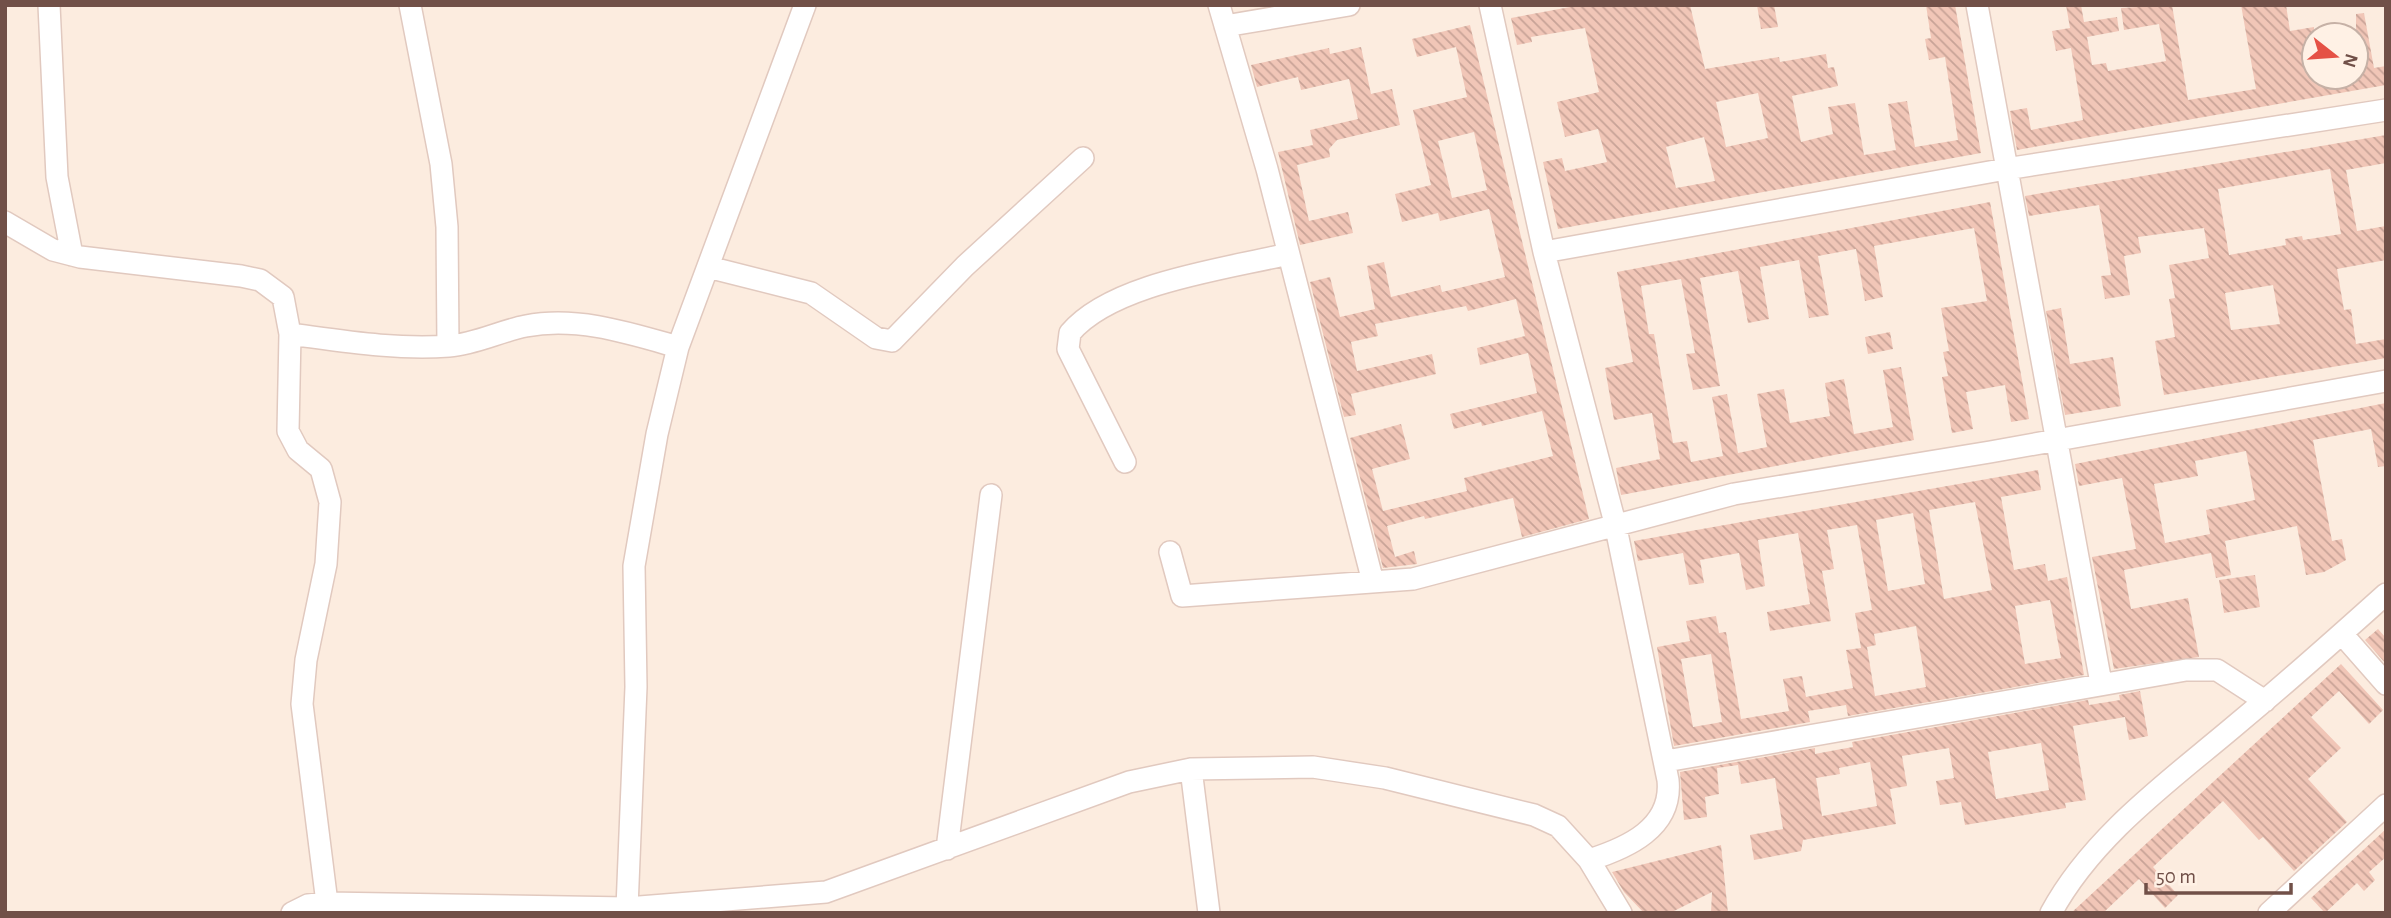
<svg xmlns="http://www.w3.org/2000/svg" width="2391" height="918" viewBox="0 0 2391 918" font-family="'Alegreya Sans',sans-serif">
<defs>
<pattern id="building-back-hatch" width="6" height="6" patternUnits="userSpaceOnUse" patternTransform="scale(1.75)"><rect width="6" height="6" fill="#f1c6b7"/><path d="M-1 5l2 2M0 0l6 6M5-1l2 2" fill="none" stroke="#c8a397"/></pattern>
</defs>
<rect width="100%" height="100%" fill="#fcecdf"/>
<path fill="url(#building-back-hatch)" fill-rule="evenodd" d="M 1581,5 L 1690,5 L 1705,69 L 1779,57 L 1780,62 L 1826,54 L 1828,68 L 1834,67 L 1838,86 L 1792,96 L 1801,142 L 1833,134 L 1828,107 L 1855,103 L 1864,155 L 1896,150 L 1888,104 L 1907,101 L 1915,147 L 1958,140 L 1945,57 L 1929,60 L 1925,39 L 1931,38 L 1926,5 L 1955,5 L 1981,153 L 1558,229 L 1543,162 L 1562,158 L 1565,171 L 1607,162 L 1598,129 L 1565,137 L 1557,102 L 1599,92 L 1585,28 L 1531,37 L 1532,42 L 1517,45 L 1511,18 ZM 1758,93 L 1768,138 L 1726,147 L 1716,102 ZM 1704,137 L 1715,181 L 1676,188 L 1666,147 Z
M 1757,5 L 1774,5 L 1778,27 L 1761,29 Z
M 2066,5 L 2081,5 L 2084,22 L 2117,17 L 2119,31 L 2087,37 L 2092,65 L 2106,63 L 2108,71 L 2166,61 L 2159,24 L 2124,30 L 2121,8 L 2172,5 L 2188,100 L 2256,89 L 2241,5 L 2286,5 L 2290,31 L 2314,27 L 2314,77 L 2356,77 L 2356,14 L 2364,13 L 2374,68 L 2386,66 L 2386,85 L 2017,150 L 2010,111 L 2027,108 L 2031,130 L 2083,120 L 2071,48 L 2056,51 L 2052,31 L 2070,28 Z
M 1470,25 L 1589,519 L 1522,537 L 1513,498 L 1425,519 L 1424,516 L 1387,526 L 1395,557 L 1414,551 L 1417,564 L 1383,568 L 1350,438 L 1401,424 L 1410,459 L 1372,469 L 1383,511 L 1467,491 L 1464,478 L 1553,456 L 1542,411 L 1482,426 L 1481,422 L 1454,429 L 1450,414 L 1537,393 L 1528,353 L 1480,365 L 1477,348 L 1525,336 L 1516,299 L 1468,311 L 1466,306 L 1375,324 L 1378,336 L 1351,342 L 1357,371 L 1432,354 L 1436,374 L 1351,394 L 1356,415 L 1344,417 L 1310,282 L 1330,277 L 1340,317 L 1375,309 L 1367,266 L 1384,262 L 1391,297 L 1440,285 L 1442,292 L 1505,277 L 1489,209 L 1440,221 L 1438,213 L 1402,222 L 1395,194 L 1431,185 L 1413,110 L 1467,97 L 1456,47 L 1417,57 L 1412,39 ZM 1474,132 L 1487,190 L 1452,198 L 1438,141 Z
M 1361,47 L 1371,94 L 1392,89 L 1400,125 L 1337,140 L 1329,149 L 1330,157 L 1297,165 L 1309,221 L 1348,212 L 1353,233 L 1300,245 L 1278,152 L 1313,145 L 1310,130 L 1358,119 L 1349,79 L 1301,90 L 1298,77 L 1257,87 L 1251,65 L 1329,48 L 1330,54 Z
M 2386,135 L 2386,163 L 2346,170 L 2357,231 L 2386,226 L 2386,260 L 2337,269 L 2344,310 L 2351,309 L 2356,344 L 2386,339 L 2386,358 L 2164,395 L 2155,341 L 2175,337 L 2169,299 L 2175,298 L 2169,265 L 2209,258 L 2204,228 L 2138,237 L 2141,253 L 2124,256 L 2130,295 L 2105,299 L 2101,276 L 2111,275 L 2099,205 L 2029,216 L 2025,196 ZM 2330,169 L 2341,234 L 2303,240 L 2302,236 L 2285,239 L 2286,245 L 2229,255 L 2218,189 ZM 2273,285 L 2280,324 L 2231,330 L 2225,293 Z
M 1990,202 L 2029,419 L 2011,422 L 2005,385 L 1966,392 L 1973,429 L 1952,433 L 1942,377 L 1948,376 L 1943,352 L 1949,351 L 1941,308 L 1987,301 L 1974,228 L 1874,246 L 1883,297 L 1865,301 L 1856,249 L 1818,256 L 1829,315 L 1809,318 L 1799,260 L 1760,267 L 1769,319 L 1748,323 L 1738,271 L 1700,278 L 1720,386 L 1693,390 L 1686,354 L 1695,353 L 1681,279 L 1641,286 L 1649,334 L 1654,334 L 1673,443 L 1687,441 L 1691,462 L 1723,456 L 1712,397 L 1727,394 L 1738,453 L 1767,447 L 1757,394 L 1784,389 L 1790,423 L 1830,416 L 1825,383 L 1844,379 L 1854,434 L 1893,427 L 1883,370 L 1901,367 L 1914,440 L 1621,495 L 1616,468 L 1660,459 L 1652,413 L 1614,420 L 1605,368 L 1633,362 L 1617,272 Z
M 2061,308 L 2070,364 L 2113,357 L 2121,406 L 2065,415 L 2046,311 Z
M 1890,332 L 1893,349 L 1868,354 L 1865,337 Z
M 2386,403 L 2386,466 L 2378,467 L 2371,429 L 2313,440 L 2332,541 L 2342,539 L 2346,560 L 2324,572 L 2306,575 L 2297,526 L 2225,541 L 2231,575 L 2216,578 L 2211,553 L 2124,570 L 2131,609 L 2188,598 L 2199,657 L 2114,669 L 2092,557 L 2136,549 L 2122,478 L 2079,486 L 2075,464 ZM 2246,451 L 2255,500 L 2206,510 L 2210,534 L 2165,543 L 2154,484 L 2198,476 L 2195,461 Z
M 2038,470 L 2041,490 L 2001,497 L 2014,570 L 2045,564 L 2048,581 L 2067,577 L 2084,675 L 1848,716 L 1846,705 L 1808,711 L 1810,722 L 1674,746 L 1657,647 L 1690,641 L 1686,621 L 1716,616 L 1719,633 L 1726,632 L 1741,719 L 1789,711 L 1783,679 L 1802,676 L 1806,697 L 1853,688 L 1846,650 L 1861,648 L 1855,613 L 1872,610 L 1857,525 L 1827,530 L 1834,569 L 1822,571 L 1831,621 L 1770,631 L 1767,612 L 1810,604 L 1798,533 L 1758,540 L 1765,586 L 1746,590 L 1739,553 L 1700,560 L 1704,583 L 1689,585 L 1683,553 L 1638,561 L 1634,541 ZM 1975,502 L 1992,590 L 1944,599 L 1929,510 ZM 1913,513 L 1925,584 L 1888,591 L 1876,520 ZM 2050,600 L 2061,658 L 2025,664 L 2015,606 ZM 1916,626 L 1926,687 L 1875,696 L 1867,647 L 1876,645 L 1874,634 ZM 1711,654 L 1722,722 L 1693,727 L 1681,659 Z
M 2255,575 L 2260,607 L 2224,613 L 2219,580 Z
M 2378,629 L 2386,638 L 2386,664 L 2365,640 Z
M 2341,664 L 2383,710 L 2369,724 L 2339,691 L 2311,717 L 2341,748 L 2308,779 L 2347,822 L 2294,871 L 2263,837 L 2259,840 L 2223,801 L 2153,867 L 2178,895 L 2165,908 L 2139,879 L 2103,913 L 2071,913 Z
M 2140,691 L 2148,736 L 2129,740 L 2125,717 L 2073,726 L 2086,800 L 2065,803 L 2066,808 L 1965,825 L 1961,802 L 1940,805 L 1936,781 L 1954,778 L 1949,748 L 1902,756 L 1907,786 L 1890,789 L 1896,824 L 1803,840 L 1801,851 L 1754,860 L 1750,835 L 1783,829 L 1775,778 L 1741,784 L 1738,765 L 1717,768 L 1719,794 L 1705,797 L 1707,817 L 1684,820 L 1680,772 L 1815,748 L 1815,754 L 1836,750 L 1853,747 L 1852,742 L 2088,700 L 2089,705 L 2120,700 L 2119,695 ZM 2041,743 L 2049,790 L 1996,799 L 1988,752 ZM 1870,762 L 1877,806 L 1822,816 L 1816,778 L 1840,774 L 1839,768 Z
M 2386,829 L 2386,857 L 2369,872 L 2375,880 L 2364,891 L 2357,883 L 2325,913 L 2311,898 Z
M 1721,845 L 1728,913 L 1711,913 L 1712,892 L 1670,913 L 1644,913 L 1624,892 L 1612,872 Z"/>
<g fill="none" stroke-linecap="round" stroke-linejoin="round">
<defs>
<path id="minor" d="M 49,5 L 57,177 L 72,255
M 410,5 L 441,164 L 447,227 L 448,346
M 1219,5 L 1267,169 L 1373,582
M 1490,5 L 1544,252 L 1615,523 L 1668,780 C 1673,828 1627,848 1589,860
M 1977,5 L 2101,683
M 1225,26 L 1349,5
M 5,222 L 53,250 L 80,257 L 241,276 L 260,280 L 283,297 L 290,334 L 288,431 L 298,450 L 321,469 L 330,502 L 326,564 L 306,660 L 302,704 L 327,903
M 1544,252 L 2006,169 L 2386,110
M 708,267 L 811,293 L 876,338 L 892,341 L 965,266 L 1083,158
M 290,334 C 343,341 396,350 449,346 C 476,344 500,331 526,326 C 577,316 629,333 678,347
M 1125,462 L 1068,349 L 1070,333 C 1112,283 1226,269 1288,254
M 1170,552 L 1182,596 L 1413,579 L 1734,494 L 1990,452 L 2386,381
M 2342,634 L 2386,684
M 1666,761 L 2186,670 L 2217,670 L 2265,701
M 1191,769 L 1209,913
M 947,849 L 991,495
M 627,908 L 636,687 L 634,566 L 657,434 L 678,347 L 805,5
M 292,913 L 308,905 L 327,903 L 627,908 L 826,892 L 1129,782 L 1191,769 L 1313,767 L 1385,778 L 1534,815 L 1558,826 L 1589,860 L 1621,913
M 2051,913 C 2093,835 2171,780 2237,724 C 2288,682 2337,638 2386,594
M 2269,913 L 2386,805"/>
</defs>
<use href="#minor" stroke="#e1c9bf" stroke-width="24"/>
<use href="#minor" stroke="#fff" stroke-width="21"/>
</g>
<rect width="2391" height="918" fill="none" stroke="#715048" stroke-width="14"/>
<g transform="translate(2335 56) rotate(107)"><circle r="33" fill="#fff1e5" stroke="#c6b1a6" stroke-width="2"/>
<path d="M0-5L12 26L0 18L-12 26Z" fill="#e55145"/>
<text y="-10" font-size="19" font-weight="bold" text-anchor="middle" fill="#715048">N</text>
</g>
<path d="M2146 883v10h145v-10" fill="none" stroke="#715048" stroke-width="3.5"/>
<text x="2156" y="883" font-size="21" fill="#715048" stroke="#fff1e5" stroke-width="5" paint-order="stroke">50 m</text>
</svg>
